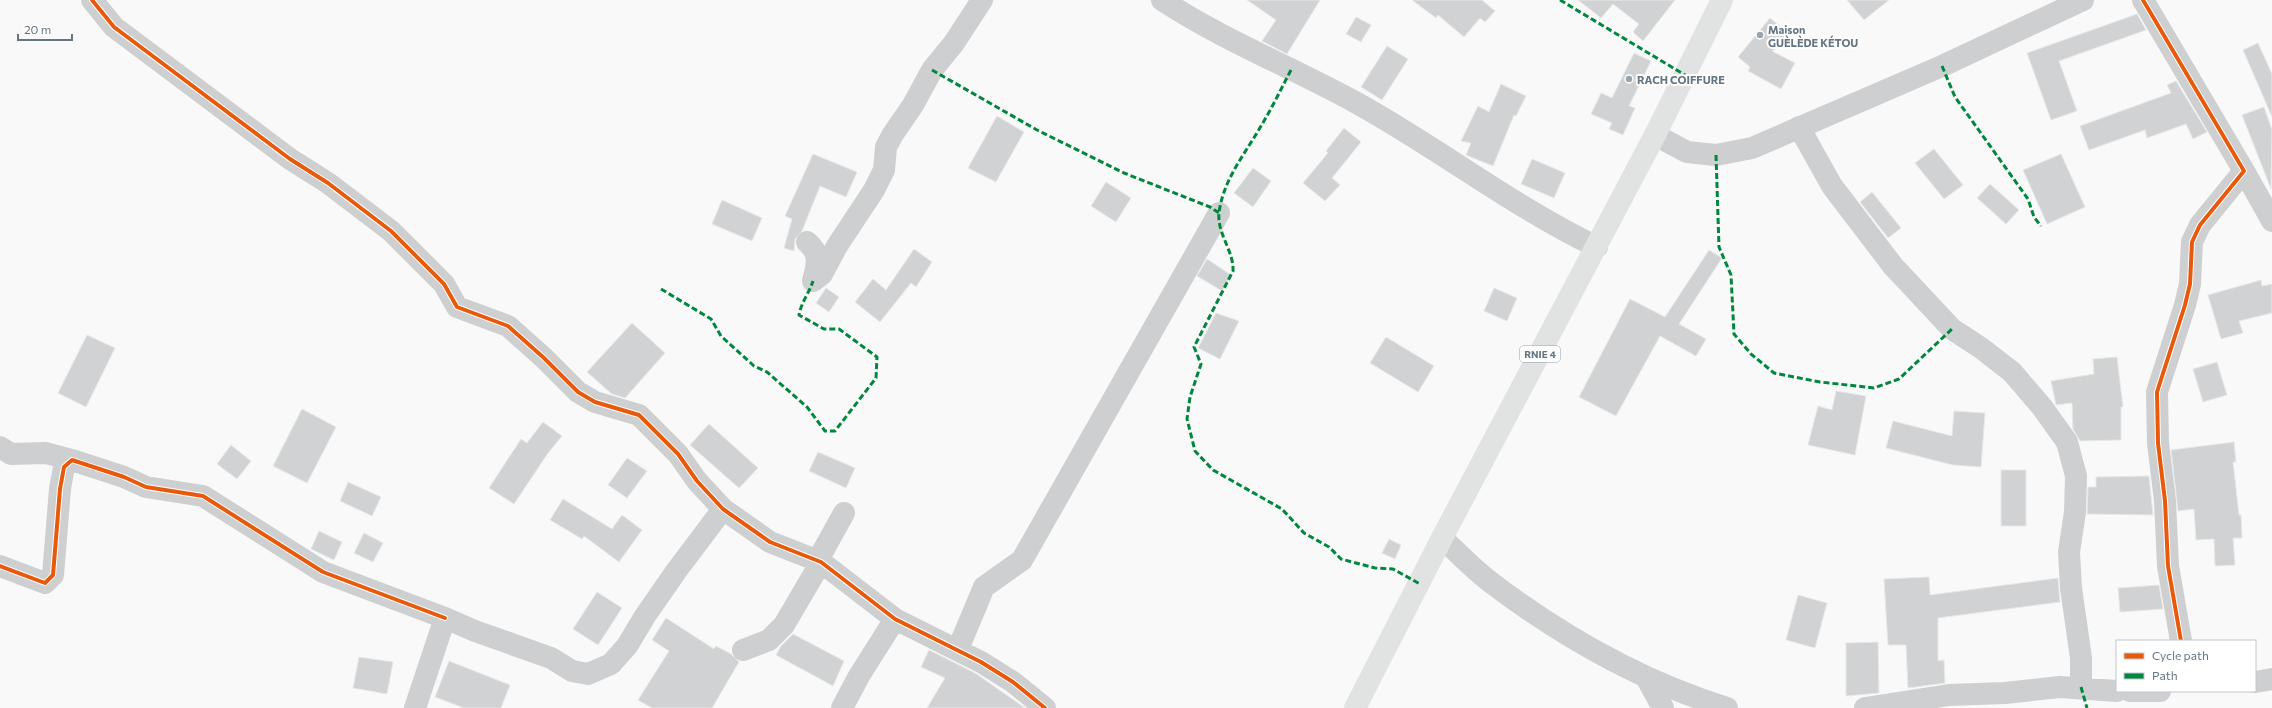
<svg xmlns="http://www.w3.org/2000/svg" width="2272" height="708" viewBox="0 0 2272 708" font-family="Commissioner,sans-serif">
<rect width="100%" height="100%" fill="#f9f9f9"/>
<path fill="#d0d2d3" stroke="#e8e8e8" d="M 1247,0 L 1320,0 L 1287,54 L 1262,41 L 1276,20 Z
M 1412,0 L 1482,0 L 1495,11 L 1485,22 L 1480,18 L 1464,37 L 1438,15 L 1436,18 Z
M 1578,0 L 1675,0 L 1643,41 L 1633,32 L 1639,24 L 1613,4 L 1601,18 Z
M 1847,0 L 1889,0 L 1864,20 Z
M 2137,14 L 2146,30 L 2059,61 L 2077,111 L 2051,120 L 2027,53 Z
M 1356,17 L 1371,25 L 1361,42 L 1346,34 Z
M 1770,18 L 1782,28 L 1791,40 L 1772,51 L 1795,63 L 1781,89 L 1748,71 L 1750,67 L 1738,57 Z
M 2258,43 L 2272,74 L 2272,117 L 2243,50 Z
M 1387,46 L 1408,59 L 1382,100 L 1361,87 Z
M 1634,53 L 1651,61 L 1629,106 L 1635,108 L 1623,135 L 1609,129 L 1612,123 L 1591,114 L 1601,93 L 1612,98 Z
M 2176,81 L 2207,132 L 2193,139 L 2186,124 L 2147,138 L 2145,130 L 2089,150 L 2080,126 L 2171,93 L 2167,85 Z
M 1501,84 L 1526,96 L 1516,116 L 1514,115 L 1493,166 L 1466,155 L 1471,143 L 1461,141 L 1478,106 L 1489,112 Z
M 2264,107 L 2272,130 L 2271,189 L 2242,115 Z
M 997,116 L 1024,132 L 996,182 L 968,168 Z
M 1344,128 L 1361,142 L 1332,178 L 1340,185 L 1325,201 L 1303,183 L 1328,153 L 1326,151 Z
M 1934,149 L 1963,185 L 1944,199 L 1915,163 Z
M 813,154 L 857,172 L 846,197 L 820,186 L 802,231 L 795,239 L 794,251 L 784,248 L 792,219 L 785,216 Z
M 2061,154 L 2085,207 L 2047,224 L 2023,170 Z
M 1532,159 L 1565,173 L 1554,198 L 1521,184 Z
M 1253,168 L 1271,181 L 1253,207 L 1234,193 Z
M 1106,182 L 1131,198 L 1116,222 L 1091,206 Z
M 1990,184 L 2019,210 L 2006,224 L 1977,198 Z
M 1872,192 L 1901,228 L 1888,238 L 1860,202 Z
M 722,200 L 762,218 L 752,241 L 712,224 Z
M 914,249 L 932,262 L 916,287 L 911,283 L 880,322 L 855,302 L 873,279 L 886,290 Z
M 1709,250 L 1722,258 L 1679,324 L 1706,339 L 1696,356 L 1660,336 L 1616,416 L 1579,397 L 1630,299 L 1665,317 Z
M 1207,259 L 1231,275 L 1222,291 L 1197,276 Z
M 2261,280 L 2262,286 L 2272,284 L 2272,313 L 2239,321 L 2243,333 L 2221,339 L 2208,295 Z
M 826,288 L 839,297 L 829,312 L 816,303 Z
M 1494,288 L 1517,298 L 1507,321 L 1484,311 Z
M 1216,313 L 1239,321 L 1220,359 L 1198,348 Z
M 632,323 L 665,353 L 625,398 L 612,394 L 587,372 Z
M 87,335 L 115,348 L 86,407 L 58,393 Z
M 1386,337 L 1434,366 L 1418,392 L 1370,363 Z
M 2117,357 L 2123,407 L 2121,407 L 2121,440 L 2080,441 L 2073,429 L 2072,403 L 2056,405 L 2051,381 L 2094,374 L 2093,359 Z
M 2217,362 L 2227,395 L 2203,402 L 2193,369 Z
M 1836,391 L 1866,396 L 1855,455 L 1808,445 L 1818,406 L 1832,410 Z
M 302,409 L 336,427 L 307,483 L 273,466 Z
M 1954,411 L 1985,413 L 1981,467 L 1953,465 L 1886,448 L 1893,421 L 1952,436 Z
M 543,422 L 562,436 L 548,453 L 514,504 L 489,488 L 521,439 L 527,443 Z
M 709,424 L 758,468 L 739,488 L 690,445 Z
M 2234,442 L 2236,462 L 2233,462 L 2239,515 L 2241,515 L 2242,538 L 2233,538 L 2235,565 L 2215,566 L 2214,539 L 2196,540 L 2194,509 L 2178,511 L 2171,450 Z
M 231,445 L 251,461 L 237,479 L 217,464 Z
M 818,452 L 855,468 L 846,488 L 809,471 Z
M 627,458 L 647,471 L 627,498 L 608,485 Z
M 2001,470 L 2026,470 L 2026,526 L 2001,526 Z
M 2149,476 L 2153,515 L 2087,514 L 2088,487 L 2096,487 L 2096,477 Z
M 348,482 L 381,497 L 372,516 L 340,501 Z
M 563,499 L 612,529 L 622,515 L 642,530 L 619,562 L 584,536 L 582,539 L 550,520 Z
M 319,531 L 342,542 L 334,560 L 311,549 Z
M 364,533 L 383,543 L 373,562 L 354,553 Z
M 1389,539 L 1401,545 L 1395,559 L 1382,553 Z
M 1929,577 L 1930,595 L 2058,578 L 2060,602 L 1938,618 L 1938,661 L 1944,660 L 1945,683 L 1908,688 L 1906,645 L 1888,645 L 1884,579 Z
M 2159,585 L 2163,609 L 2120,612 L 2118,588 Z
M 597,592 L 622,608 L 598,645 L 573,629 Z
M 1798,595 L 1827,603 L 1815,648 L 1786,640 Z
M 666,618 L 714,649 L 716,646 L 731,654 L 739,662 L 712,708 L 652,708 L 638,700 L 669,651 L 652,640 Z
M 793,634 L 844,661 L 833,686 L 776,655 L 781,646 Z
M 1878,642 L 1879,693 L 1846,696 L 1846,643 Z
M 929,650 L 975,673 L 1025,708 L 927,708 L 945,678 L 921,667 Z
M 359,657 L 393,662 L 387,694 L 353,688 Z
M 449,661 L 510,685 L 501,708 L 464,708 L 435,697 Z"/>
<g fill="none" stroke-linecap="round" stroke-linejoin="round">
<path stroke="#cecfd0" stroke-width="22" d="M 92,0 L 114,27 L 290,159 L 328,183 L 391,231 L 444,284 L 457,307 L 508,326 L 544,358 L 578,392 L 595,402 L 639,415 L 678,454 L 697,481 L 723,509 L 770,542 L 821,562 L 895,619 L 981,662 L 1013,682 L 1045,708
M 1162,0 C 1223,40 1291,67 1355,102 C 1437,147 1512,206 1597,247
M 2143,0 L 2244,171 L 2200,225 L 2192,242 L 2190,284 L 2185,305 L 2157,392 L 2158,443 L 2165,501 L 2168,566 L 2181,641
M 1799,127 L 1832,186 L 1893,266 L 1952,329 L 1981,348 L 2012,372 L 2042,407 L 2067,442 L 2076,476 L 2075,512 L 2069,552 L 2071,588 L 2081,658 L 2081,687
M 1655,135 L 1687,152 L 1716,155 L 1752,148 L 1942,66 L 2083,0
M 2244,171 L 2272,221
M 807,242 C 821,253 817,266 813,281 L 822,274 L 837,246 L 874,190 L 884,170 L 886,147 L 893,134 L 913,105 L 932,70 L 954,43 L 982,0
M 0,447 L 11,454 L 46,453 L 72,460
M 1442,538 C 1457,552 1472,568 1489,581 C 1561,636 1640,681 1727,708
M 818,560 L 844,513
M 0,566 L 45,583 L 53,575 L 60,489 L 64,467 L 72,460 L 124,477 L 146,487 L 203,496 L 323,572 L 445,618
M 958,649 L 984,587 L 1022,560 L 1219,213
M 743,650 L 769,640 L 784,625 L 821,562
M 1647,679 L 1663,708
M 2255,682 L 2272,679
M 2130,691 L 2160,691
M 415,708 L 445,618 L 475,631 L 551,658 L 572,671 L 588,674 L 611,664 L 627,646 L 645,616 L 677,570 L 723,509
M 842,708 L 859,676 L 895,619
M 1865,708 L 1949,695 L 2005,693 L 2060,687 L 2117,691"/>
<path stroke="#e1e2e2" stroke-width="22" d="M 1355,708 L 1442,538 L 1655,135 L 1722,0"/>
<path stroke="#00873e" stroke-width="3" stroke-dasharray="6 3" stroke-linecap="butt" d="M 1560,0 L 1685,75
M 1942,66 L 1955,97 L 2028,199 L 2034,217 L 2041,226
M 932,70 L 1037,130 L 1124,173 L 1210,207 L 1219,213
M 1291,70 C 1281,89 1272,108 1261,126 C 1245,154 1223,180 1219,213 C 1217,234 1234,251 1233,271 L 1194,347 L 1201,364 L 1190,397 L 1187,419 L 1195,451 L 1213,470 L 1282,509 L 1304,533 L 1329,547 L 1341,559 L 1375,568 L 1393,569 L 1420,584
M 1716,155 L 1719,247 L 1731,275 L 1734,334 L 1751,354 L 1774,373 L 1820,382 L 1874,388 L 1899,379 L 1952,329
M 661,289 L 711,319 L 721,336 L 754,366 L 767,372 L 807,407 L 825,431 L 835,431 L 876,378 L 877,357 L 839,329 L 824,329 L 799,315 C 801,303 809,293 813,281
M 2081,687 L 2087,708"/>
<defs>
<path id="cycleway" d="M 92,0 L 114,27 L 290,159 L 328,183 L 391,231 L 444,284 L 457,307 L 508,326 L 544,358 L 578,392 L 595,402 L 639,415 L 678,454 L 697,481 L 723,509 L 770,542 L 821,562 L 895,619 L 981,662 L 1013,682 L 1045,708
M 2143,0 L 2244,171 L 2200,225 L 2192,242 L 2190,284 L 2185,305 L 2157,392 L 2158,443 L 2165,501 L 2168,566 L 2181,641
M 0,566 L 45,583 L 53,575 L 60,489 L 64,467 L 72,460 L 124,477 L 146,487 L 203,496 L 323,572 L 445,618"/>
</defs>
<use href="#cycleway" stroke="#fff" stroke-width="6"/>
<use href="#cycleway" stroke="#e8590c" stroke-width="4"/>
</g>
<g fill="#99a4ac" stroke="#fff" stroke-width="1.5">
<circle cx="1760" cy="35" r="4"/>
<circle cx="1629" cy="79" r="4"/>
</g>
<g text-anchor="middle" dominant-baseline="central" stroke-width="4" stroke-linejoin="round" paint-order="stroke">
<rect fill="#fff" stroke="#939fa8" stroke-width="1" x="1520" y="346" width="40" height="16" rx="3"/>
<g font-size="10" font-weight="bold" fill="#657683">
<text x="1540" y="354">RNIE 4</text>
</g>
<g font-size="11" font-weight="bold" fill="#657683" stroke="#fff" text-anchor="start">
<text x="1768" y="29">Maison<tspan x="1768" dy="13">GUÈLÈDE KÉTOU</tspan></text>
<text x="1637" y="79">RACH COIFFURE</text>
</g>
</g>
<rect x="2116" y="640" width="140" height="52" fill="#ffffff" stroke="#c1c8cd"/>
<rect x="2124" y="653" width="20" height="6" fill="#e8590c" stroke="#c1c8cd"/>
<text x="2152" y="660" font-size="12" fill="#657683">Cycle path</text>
<rect x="2124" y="673" width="20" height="6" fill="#00873e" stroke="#c1c8cd"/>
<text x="2152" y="680" font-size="12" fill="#657683">Path</text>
<path d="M18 34v6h54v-6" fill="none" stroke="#657683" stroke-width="2"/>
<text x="24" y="34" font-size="12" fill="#657683" stroke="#ffffff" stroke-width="3" paint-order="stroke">20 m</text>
</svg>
